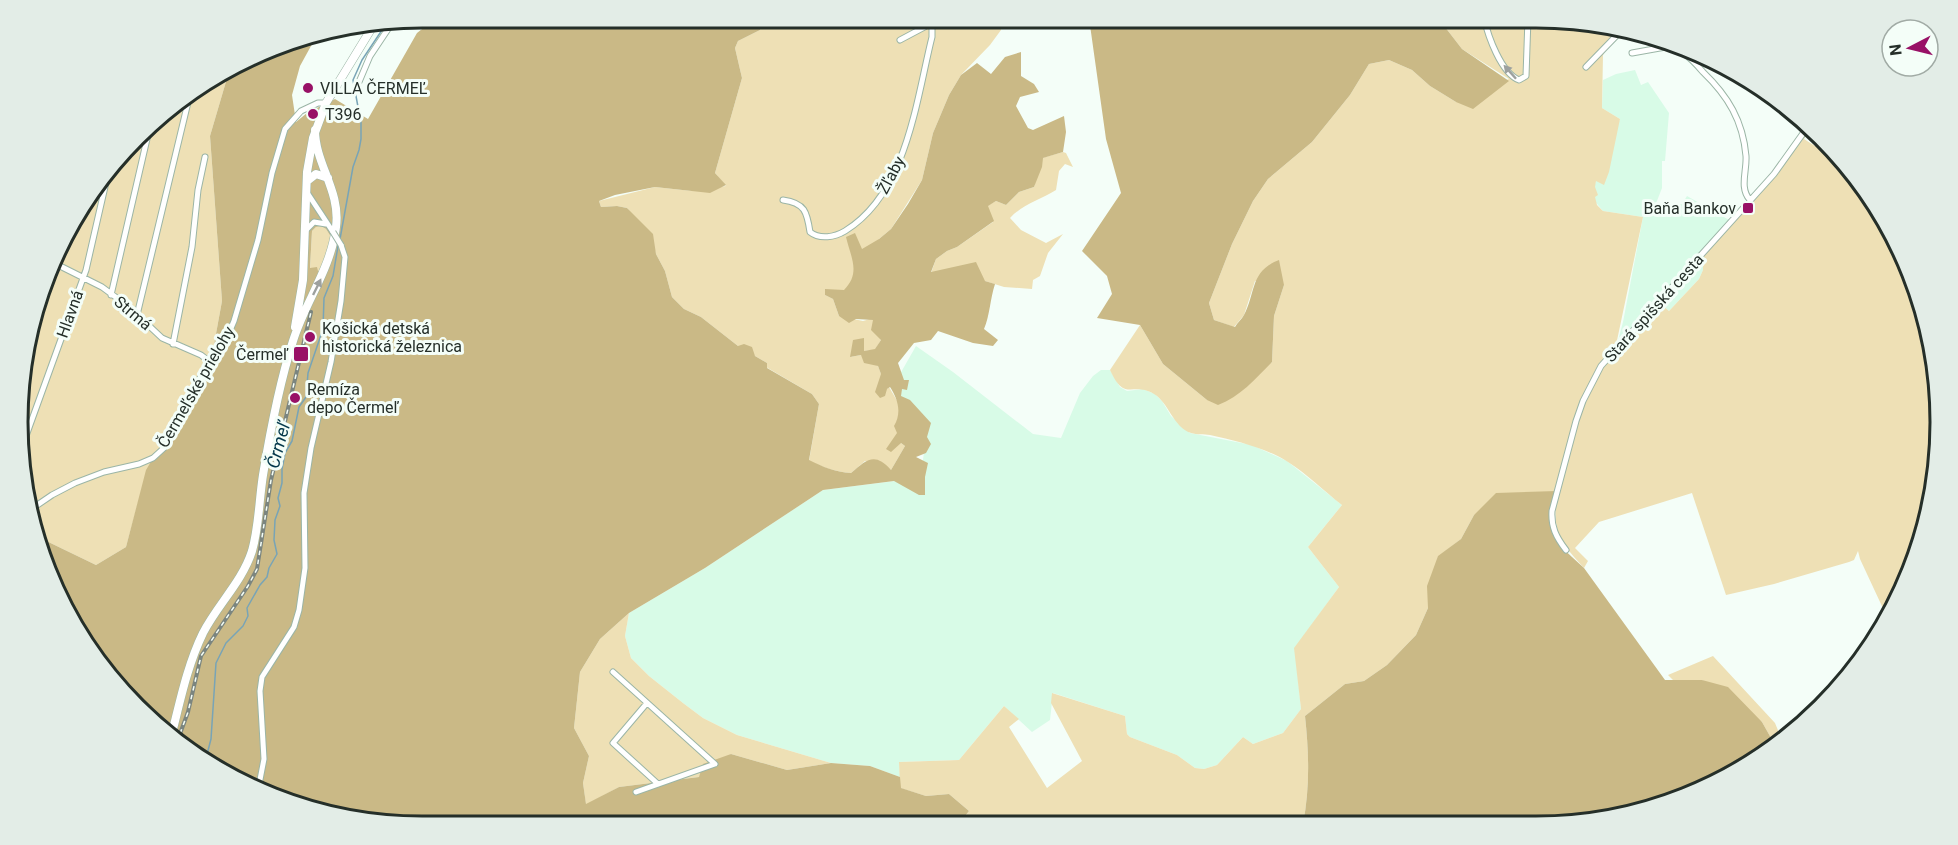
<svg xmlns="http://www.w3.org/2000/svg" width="1958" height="845" viewBox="0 0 1958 845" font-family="Roboto,sans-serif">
<rect width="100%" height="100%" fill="#f4fef8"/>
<path fill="#d8fbe7" d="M 1635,70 L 1641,85 L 1648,82 L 1669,113 L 1665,161 L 1662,161 L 1662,188 L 1655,206 L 1663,207 L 1682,204 L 1687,196 L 1731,221 L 1703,253 L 1703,270 L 1699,279 L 1669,311 L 1659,302 L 1615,352 L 1623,322 L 1643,217 L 1603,211 L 1592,198 L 1596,180 L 1620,119 L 1602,108 L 1603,80 L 1616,74 Z
M 916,346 L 953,372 L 1033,434 L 1061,438 L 1080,393 L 1093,376 L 1101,370 L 1110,370 L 1120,387 L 1127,391 L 1143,389 L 1155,394 L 1162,401 L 1171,416 L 1190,433 L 1252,445 L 1287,461 L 1342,505 L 1308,547 L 1339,587 L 1295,648 L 1301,709 L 1283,733 L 1253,744 L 1243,737 L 1217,765 L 1204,769 L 1195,768 L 1177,755 L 1130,737 L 1127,734 L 1125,716 L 1053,693 L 1050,720 L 1032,732 L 1004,706 L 959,760 L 899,762 L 900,777 L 870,766 L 831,763 L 737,735 L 703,718 L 683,703 L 649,676 L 631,658 L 625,636 L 629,613 L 705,568 L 823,490 L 895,481 L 919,494 L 925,443 L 892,388 Z"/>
<path fill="#eee0b5" d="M 760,18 L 999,18 L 1001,30 L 990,45 L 961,75 L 949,95 L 933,133 L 922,180 L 891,229 L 879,239 L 851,296 L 825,295 L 833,299 L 839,316 L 863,321 L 870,319 L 873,320 L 881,340 L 875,350 L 864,351 L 850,357 L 861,355 L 878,366 L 887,389 L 889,387 L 899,404 L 901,443 L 905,446 L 891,470 L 865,461 L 851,473 C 835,472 823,467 809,461 L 819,404 L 812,394 L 766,367 L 767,363 L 738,346 L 701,317 L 684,309 L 672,297 L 665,271 L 656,254 L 652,240 L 627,208 L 617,206 L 601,207 L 599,201 L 655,187 L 692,191 L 726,186 L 715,173 L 742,78 L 735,48 L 738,41 L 760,30 Z
M 1438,18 L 1536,18 L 1622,32 L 1609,46 L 1603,55 L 1602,108 L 1620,119 L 1609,172 L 1604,185 L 1596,181 L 1595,187 L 1598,195 L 1595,197 L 1597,205 L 1603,211 L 1643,217 L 1615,350 L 1659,302 L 1669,311 L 1699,279 L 1703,270 L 1703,253 L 1774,174 L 1809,125 L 1811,128 L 1804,139 L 1815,146 L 1829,147 C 1838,157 1849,167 1857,178 C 1937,287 1958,422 1919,551 C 1912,573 1897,596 1887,617 L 1860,559 L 1858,551 L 1854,560 L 1849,562 L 1774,584 L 1726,595 L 1692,493 L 1599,522 L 1575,548 L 1588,561 L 1584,568 C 1558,540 1552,530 1557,492 L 1474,515 L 1461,539 L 1438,557 L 1428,608 L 1416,635 L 1387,665 L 1364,681 L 1345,684 L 1305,716 C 1309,753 1310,788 1303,824 L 958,825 L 969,811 L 949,794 L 926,796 L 900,788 L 899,762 L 959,760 L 1004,706 L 1019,719 L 1009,727 L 1047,788 L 1082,761 L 1051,703 L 1052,693 L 1125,716 L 1127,734 L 1130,737 L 1177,755 L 1195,768 L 1204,769 L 1217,765 L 1243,737 L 1253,744 L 1283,733 L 1301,709 L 1294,648 L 1339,587 L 1308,547 L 1342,505 C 1324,491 1307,474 1288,462 C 1264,447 1236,441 1210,435 C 1204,434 1197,435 1191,433 C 1173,427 1169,403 1154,394 C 1132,381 1125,403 1110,370 L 1140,325 L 1163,364 L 1207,400 L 1272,362 L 1274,316 L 1284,285 L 1255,281 L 1244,315 L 1234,327 L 1214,320 L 1209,303 L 1232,244 L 1253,201 L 1268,179 L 1312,142 L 1350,95 L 1369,64 L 1389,60 L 1412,70 L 1430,86 L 1456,102 L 1509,79 L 1462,49 Z
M 230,68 L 210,136 L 222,301 L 211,361 L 175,427 L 147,470 L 126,547 L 96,565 L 36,536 L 22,476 L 26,344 L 72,221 L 156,118 L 220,72 Z
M 1063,152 L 1066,153 L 1073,167 L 1065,164 L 1059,171 L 1056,190 C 1040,200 1023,204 1010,218 L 1021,230 L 1046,243 L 1063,234 L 1048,253 L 1040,276 L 1033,280 L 1032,289 L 1004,287 L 985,281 L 931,273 L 936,259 L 947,251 L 957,247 L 993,222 L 987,206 L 996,201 L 1006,205 L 1019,192 L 1034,187 L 1042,158 Z
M 321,226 L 326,229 L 331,237 L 322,270 L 318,271 L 310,269 L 312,231 L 316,227 Z
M 629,613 L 625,636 L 631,658 L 649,676 L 683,703 L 703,718 L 737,735 L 831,763 L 787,770 L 731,754 L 699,777 L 619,787 L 586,805 L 583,783 L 589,756 L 574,728 L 580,672 L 600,639 Z
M 1713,656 L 1775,723 L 1782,740 L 1775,745 L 1762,722 L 1702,680 L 1673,680 L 1668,675 Z"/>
<path fill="#cab986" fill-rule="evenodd" d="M 436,18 L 760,18 L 760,30 L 738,41 L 735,48 L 742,78 L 715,173 L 726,185 L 710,193 L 655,187 L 615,195 L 599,201 L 601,207 L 617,206 L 627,208 L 653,234 L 656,254 L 665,271 L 672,297 L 684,309 L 701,317 L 738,346 L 744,344 L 752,347 L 755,356 L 767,363 L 767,368 L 812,394 L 819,404 L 809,460 C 823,467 835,472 851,473 C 867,459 875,452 891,470 L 905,446 L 901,443 L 891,452 L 886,449 L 897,433 L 894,426 C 902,413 898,399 890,387 L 887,389 L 885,396 L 880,398 L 875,392 L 881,374 L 878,366 L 864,363 L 861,355 L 850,357 L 853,340 L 864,338 L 864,351 L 875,349 L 881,340 L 871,330 L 873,320 L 856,319 L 849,323 L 839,316 L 833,299 L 825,295 L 825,289 L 844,290 C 861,273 851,258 846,237 L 855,233 L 862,249 L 879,239 L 891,229 L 908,204 L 922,180 L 933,133 L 949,95 L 961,75 L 977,63 L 991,74 L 1005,57 L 1021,52 L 1021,76 L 1034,84 L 1039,92 L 1020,97 L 1016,106 L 1028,128 L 1033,130 L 1064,116 L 1066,132 L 1063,152 L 1043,158 L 1042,167 L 1034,187 L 1019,192 L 1006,205 L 996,201 L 988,206 L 994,221 L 957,247 L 947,251 L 936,259 L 931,272 L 976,262 L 985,281 L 995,284 C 990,299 990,315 984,329 L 998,340 L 993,346 L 973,343 L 938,331 L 931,340 L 914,343 L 898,363 L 904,380 L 909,380 L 907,390 L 902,389 L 901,396 L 910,400 L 931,423 L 927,437 L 931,444 L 926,453 L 916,457 L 928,463 L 925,477 L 925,495 L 919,495 L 894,481 L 823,490 L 705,568 L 629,613 L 600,639 L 580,672 L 574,728 L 589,756 L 583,783 L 586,804 L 619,787 L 699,777 L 703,764 L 731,754 L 787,770 L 831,763 L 870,766 L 900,777 L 901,788 L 926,796 L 949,794 L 969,811 L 958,825 L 423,827 L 292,805 L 221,773 L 156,727 L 72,624 L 40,553 L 36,536 L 96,565 L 126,547 L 146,470 L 211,361 L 222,301 L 210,136 L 230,68 L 292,40 L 317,35 L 300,66 L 292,95 L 296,122 L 307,113 L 335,99 L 368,119 L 417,33 ZM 321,226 L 326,229 L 331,237 L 322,270 L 318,271 L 317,267 L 310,268 L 312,231 L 316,227 Z
M 1089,18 L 1438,18 L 1462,49 L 1509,81 L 1473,109 L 1456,102 L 1430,86 L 1412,70 L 1389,60 L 1369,64 L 1350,95 L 1312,142 L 1268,179 L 1253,201 L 1232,244 L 1209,303 L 1214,320 L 1235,327 C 1237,323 1242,319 1244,315 C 1256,292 1250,271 1279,260 L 1284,285 L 1274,316 L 1272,362 C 1255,379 1240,397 1218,405 L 1207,400 L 1163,364 L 1140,325 L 1097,318 L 1112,294 L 1107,276 L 1082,251 L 1121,193 L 1106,139 Z
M 1557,491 L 1552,499 L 1550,524 L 1560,546 L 1584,568 L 1665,680 L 1702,680 L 1728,687 L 1762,722 L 1775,745 L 1714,785 L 1589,823 L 1303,824 C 1310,788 1309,753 1305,716 L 1345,684 L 1364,681 L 1387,665 L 1416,635 L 1428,608 L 1427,586 L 1438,556 L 1461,539 L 1474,515 L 1496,493 Z"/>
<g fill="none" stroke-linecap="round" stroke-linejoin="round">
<path stroke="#78a4b6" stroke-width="1.5" d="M 340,239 L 353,167 L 359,150 L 361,139 L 361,123 L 353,80 L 362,60 L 386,24
M 205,762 L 211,739 L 216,663 L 226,643 L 243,626 L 248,616 L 247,608 L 260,585 L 267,577 L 269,568 L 277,554 L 274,540 L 275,520 L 280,506 L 278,498 L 282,483 L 282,469 L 285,453 L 292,441 L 299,407 L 306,397 L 308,373 L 323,329 L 324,298 L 333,276 L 338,246"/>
<defs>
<path id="street" d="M 1484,18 C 1488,36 1501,73 1519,80 L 1526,76 L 1528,18
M 1659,39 C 1667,44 1676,47 1683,53 C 1691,58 1697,65 1703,72 C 1728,96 1743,121 1746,156 C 1747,171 1739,188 1750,200
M 900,40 L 932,23
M 1632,53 L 1671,46
M 1586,67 L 1620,32
M 359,82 L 370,56 L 392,23
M 1789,109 L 1792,118 L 1808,127
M 308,194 L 333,232
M 783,200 C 805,203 807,212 810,232 C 820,240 835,237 845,231 C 907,193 916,101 932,37 L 932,18
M 306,230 L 314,222 L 326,224
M 56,264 L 102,287 L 129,307 L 162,338 L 201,355 L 210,362
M 111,295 L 150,126
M 137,315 L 190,94
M 173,344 L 192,247 L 198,190 L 205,157
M 22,447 L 86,270 L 107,178
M 30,510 L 52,495 L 75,483 L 104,472 L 139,464 L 153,458 L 164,448 L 193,389 L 208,365 L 222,349 L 234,321 L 258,240 L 272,173 L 285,129 L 301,111 L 318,103 L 326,103
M 1566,550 C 1556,537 1551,527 1552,511 L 1576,421 L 1583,401 L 1601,366 L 1774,174 L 1809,125
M 613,672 L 715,764 L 636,792
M 647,703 L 613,743 L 658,784
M 258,790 L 264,759 L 260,691 L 262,677 L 294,627 L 299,610 L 305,568 L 304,493 L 311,448 L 331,362 L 341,301 L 345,257 L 341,245"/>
<path id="secondary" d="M 307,181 L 316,174 L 328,178
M 295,327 L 303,280 L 307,172 L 313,138 L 326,103 L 373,26
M 171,737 C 180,702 187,666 203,633 C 218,604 242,582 252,551 C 259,527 259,500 263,475 C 270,433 280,381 293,341 C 305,302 331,269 336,227 C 341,191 315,164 315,130"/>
</defs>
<use href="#street" stroke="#9bb5a6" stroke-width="7"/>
<use href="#secondary" stroke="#9bb5a6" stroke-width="9"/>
<use href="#street" stroke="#fff" stroke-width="5"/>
<use href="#secondary" stroke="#fff" stroke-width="8"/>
<defs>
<path id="rail" d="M 177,742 L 188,712 L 201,656 L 248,586 L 257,569 L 271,480 L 311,312"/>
</defs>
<use href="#rail" stroke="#7b857f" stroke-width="4"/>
<use href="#rail" stroke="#f4fef8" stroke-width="1.5" stroke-dasharray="4.5" stroke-linecap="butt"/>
<defs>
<path id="street-bridge" d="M 333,232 L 341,245"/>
</defs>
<use href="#street-bridge" stroke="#9bb5a6" stroke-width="7" stroke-linecap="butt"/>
<use href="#street-bridge" stroke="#fff" stroke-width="5"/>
</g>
<defs><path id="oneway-solid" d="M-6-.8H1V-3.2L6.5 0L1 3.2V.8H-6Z" transform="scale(1.5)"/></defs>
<g fill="#9da19f">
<use href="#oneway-solid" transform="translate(1510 72) rotate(-132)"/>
<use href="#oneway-solid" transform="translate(317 287) rotate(-64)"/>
</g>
<g fill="#981166" stroke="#f4fef8" stroke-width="2">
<circle cx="308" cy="88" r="6"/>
<circle cx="313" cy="114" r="6"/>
<rect x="1742" y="202" width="12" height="12" rx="3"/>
<circle cx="310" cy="337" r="6"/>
<rect x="293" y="346" width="16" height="16" rx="3"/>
<circle cx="295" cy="398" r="6"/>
</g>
<g text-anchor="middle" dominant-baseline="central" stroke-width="6" stroke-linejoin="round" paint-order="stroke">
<g font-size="16" fill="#252f29" stroke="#f4fef8" text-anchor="start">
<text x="320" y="88">VILLA ČERMEĽ</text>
<text x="325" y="114">T396</text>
<text x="1736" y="208" text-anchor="end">Baňa Bankov</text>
<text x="322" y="328">Košická detská<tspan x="322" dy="18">historická železnica</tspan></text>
<text x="288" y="354" text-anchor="end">Čermeľ</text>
<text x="307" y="389">Remíza<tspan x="307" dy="18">depo Čermeľ</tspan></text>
</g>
<g font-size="16" fill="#252f29" stroke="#f4fef8">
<text transform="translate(891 175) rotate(-62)">Žľaby</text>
<text transform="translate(1654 308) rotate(-48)">Stará spišská cesta</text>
<text transform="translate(133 313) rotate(40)">Strmá</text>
<text transform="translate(70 314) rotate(-70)">Hlavná</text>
<text transform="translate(196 387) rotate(-60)">Čermeľské prielohy</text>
</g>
<g font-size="18" font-style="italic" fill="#05394c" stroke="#f4fef8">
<text transform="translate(278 445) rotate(-75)">Črmeľ</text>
</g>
</g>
<path d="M0 0H1958V845H0ZM422 28H1536A394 394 0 0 1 1930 422V422A394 394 0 0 1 1536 816H422A394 394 0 0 1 28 422V422A394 394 0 0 1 422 28Z" fill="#e3ede7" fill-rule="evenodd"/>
<path fill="none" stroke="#252f29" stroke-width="3" d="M422 28H1536A394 394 0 0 1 1930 422V422A394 394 0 0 1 1536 816H422A394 394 0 0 1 28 422V422A394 394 0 0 1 422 28Z"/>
<g transform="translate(1910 48) rotate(263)"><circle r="28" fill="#f4fef8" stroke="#a1aba5" stroke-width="1.5"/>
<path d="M0-4.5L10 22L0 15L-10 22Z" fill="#981166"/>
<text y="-9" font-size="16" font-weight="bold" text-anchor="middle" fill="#252f29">N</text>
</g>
</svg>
